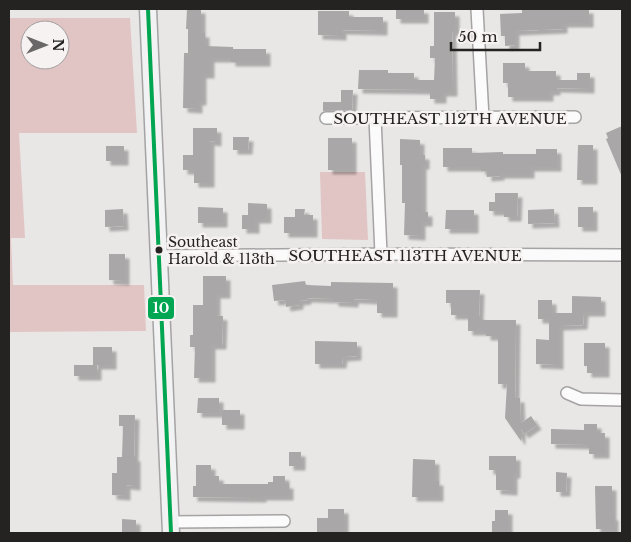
<svg xmlns="http://www.w3.org/2000/svg" width="631" height="542" viewBox="0 0 631 542" font-family="'Libre Baskerville',serif">
<defs>
<filter id="shadow"><feDropShadow dx="4.5" dy="4.5" stdDeviation="1" flood-color="#0004"/></filter>
</defs>
<rect width="100%" height="100%" fill="#e9e6e6"/>
<path fill="#e1c5c4" fill-rule="evenodd" d="M 9,18 L 130,18 L 137,133 L 19,133 L 25,238 L 11,238 L 13,285 L 144,285 L 146,331 L 9,332 ZM 30,30 L 60,30 L 60,60 L 30,60 Z
M 320,172 L 365,172 L 368,240 L 322,239 Z"/>
<path fill="#a9a7a7" filter="url(#shadow)" d="M 187,9 L 201,9 L 201,33 L 205,33 L 205,46 L 233,47 L 233,49 L 266,49 L 266,62 L 231,62 L 231,58 L 210,58 L 210,74 L 202,74 L 202,101 L 198,101 L 198,109 L 183,108 L 184,53 L 188,53 L 188,29 L 186,29 Z
M 396,9 L 424,9 L 424,19 L 396,19 Z
M 522,9 L 589,9 L 589,23 L 563,23 L 563,29 L 515,31 L 515,45 L 505,46 L 505,36 L 501,36 L 500,14 L 522,13 Z
M 318,11 L 349,11 L 349,17 L 383,17 L 383,31 L 342,30 L 342,36 L 318,35 Z
M 434,12 L 455,12 L 455,31 L 452,31 L 453,92 L 442,92 L 442,99 L 430,99 L 430,90 L 358,89 L 359,70 L 388,70 L 388,73 L 414,73 L 414,80 L 434,80 L 435,58 L 430,58 L 430,46 L 434,46 Z
M 503,63 L 525,63 L 525,71 L 556,71 L 556,80 L 577,80 L 577,73 L 590,73 L 590,89 L 556,88 L 556,91 L 549,91 L 549,97 L 508,97 L 508,83 L 503,83 Z
M 341,90 L 353,90 L 352,110 L 323,111 L 323,102 L 341,102 Z
M 622,126 L 622,177 L 606,139 L 608,138 L 606,133 Z
M 193,128 L 217,128 L 217,142 L 210,141 L 210,183 L 194,183 L 194,170 L 183,170 L 183,155 L 193,155 Z
M 233,137 L 249,137 L 248,150 L 233,150 Z
M 328,138 L 352,138 L 352,170 L 328,170 Z
M 400,139 L 420,140 L 420,155 L 425,155 L 425,165 L 422,165 L 422,212 L 428,212 L 428,222 L 421,222 L 421,236 L 404,235 L 405,203 L 402,203 L 402,165 L 400,165 Z
M 578,145 L 593,145 L 593,180 L 577,180 Z
M 106,146 L 124,146 L 124,161 L 106,161 Z
M 443,148 L 472,148 L 472,153 L 503,152 L 503,154 L 536,154 L 536,149 L 557,149 L 557,167 L 530,167 L 530,174 L 500,174 L 500,176 L 487,177 L 487,171 L 481,171 L 481,167 L 443,167 Z
M 495,193 L 518,193 L 517,217 L 504,217 L 504,211 L 489,211 L 489,202 L 495,202 Z
M 248,203 L 267,204 L 267,219 L 255,219 L 255,229 L 242,229 L 242,215 L 248,215 Z
M 198,207 L 223,208 L 223,223 L 198,223 Z
M 578,207 L 593,207 L 593,227 L 578,227 Z
M 123,209 L 124,226 L 105,227 L 105,210 Z
M 295,209 L 305,209 L 304,215 L 313,215 L 313,233 L 284,233 L 284,217 L 295,217 Z
M 554,209 L 555,223 L 528,224 L 528,210 Z
M 446,210 L 474,210 L 474,229 L 445,229 Z
M 109,254 L 125,254 L 125,281 L 109,280 Z
M 203,276 L 226,276 L 226,294 L 216,294 L 216,315 L 223,316 L 222,345 L 211,345 L 211,378 L 194,378 L 195,347 L 190,347 L 190,335 L 193,335 L 193,305 L 203,305 Z
M 305,281 L 306,285 L 331,286 L 331,282 L 393,283 L 393,313 L 377,313 L 377,300 L 354,299 L 354,303 L 334,302 L 334,299 L 307,298 L 307,300 L 299,301 L 299,305 L 286,307 L 285,300 L 274,301 L 272,285 Z
M 446,290 L 480,290 L 479,316 L 481,316 L 481,320 L 516,320 L 515,398 L 520,398 L 521,423 L 531,416 L 537,425 L 524,434 L 521,429 L 521,441 L 505,418 L 507,384 L 498,384 L 498,336 L 486,336 L 486,331 L 468,331 L 468,315 L 451,315 L 451,303 L 446,303 Z
M 572,296 L 601,297 L 601,312 L 584,312 L 583,325 L 559,326 L 559,365 L 536,364 L 536,339 L 549,340 L 549,319 L 538,319 L 538,300 L 552,300 L 552,313 L 572,313 Z
M 315,341 L 357,342 L 357,356 L 343,357 L 342,364 L 315,364 Z
M 584,343 L 605,343 L 605,373 L 587,373 L 587,366 L 584,366 Z
M 93,347 L 112,347 L 112,365 L 93,365 Z
M 74,365 L 97,365 L 97,376 L 74,376 Z
M 198,398 L 219,398 L 219,413 L 197,413 Z
M 222,410 L 240,410 L 240,425 L 222,425 Z
M 119,415 L 135,415 L 134,457 L 136,457 L 136,486 L 126,485 L 126,496 L 112,495 L 112,473 L 117,473 L 117,457 L 122,457 L 123,426 L 119,426 Z
M 584,424 L 597,424 L 597,433 L 605,433 L 605,454 L 589,454 L 589,445 L 551,444 L 551,429 L 584,430 Z
M 289,452 L 301,452 L 301,466 L 289,466 Z
M 489,456 L 516,456 L 516,474 L 513,474 L 513,491 L 496,490 L 496,470 L 489,470 Z
M 413,459 L 435,460 L 435,481 L 439,481 L 439,497 L 412,497 Z
M 196,465 L 211,465 L 211,476 L 219,476 L 219,484 L 268,484 L 268,482 L 273,482 L 273,476 L 285,476 L 285,484 L 289,484 L 289,496 L 262,496 L 262,498 L 193,497 L 193,486 L 196,486 Z
M 556,472 L 567,473 L 566,492 L 556,492 Z
M 595,486 L 612,486 L 612,516 L 614,516 L 614,529 L 596,529 Z
M 328,509 L 344,509 L 344,533 L 317,533 L 317,518 L 328,518 Z
M 495,510 L 508,510 L 508,533 L 492,533 L 492,521 L 495,521 Z
M 122,519 L 136,520 L 136,533 L 122,533 Z"/>
<g fill="none" stroke-linecap="round" stroke-linejoin="round">
<defs>
<path id="street" d="M 477,9 L 483,118
M 326,118 L 575,117
M 375,118 L 381,254
M 158,256 L 381,254 L 622,255
M 567,393 L 581,399 L 622,400
M 170,522 L 284,521"/>
<path id="secondary" d="M 148,9 L 171,533"/>
</defs>
<use href="#street" stroke="#a5a3a3" stroke-width="14"/>
<use href="#secondary" stroke="#a5a3a3" stroke-width="19"/>
<use href="#street" stroke="#fcfbfb" stroke-width="11"/>
<use href="#secondary" stroke="#f0f2f4" stroke-width="16"/>
<defs>
<path id="bus-1" d="M 148,9 L 171,533"/>
</defs>
<use href="#bus-1" stroke="#f7f2f2" stroke-width="8"/>
<use href="#bus-1" stroke="#00a651" stroke-width="4"/>
</g>
<circle fill="#242322" stroke="#f7f2f2" stroke-width="2" cx="159" cy="250" r="4.5"/>
<g text-anchor="middle" dominant-baseline="central" stroke-width="5" stroke-linejoin="round" paint-order="stroke">
<g font-size="14" fill="#242322" stroke="#f7f2f2" text-anchor="start">
<text x="168" y="242">Southeast<tspan x="168" dy="17">Harold &amp; 113th</tspan></text>
</g>
<g font-size="15" fill="#242322" stroke="#f7f2f2">
<text x="450" y="118">SOUTHEAST 112TH AVENUE</text>
<text x="405" y="255">SOUTHEAST 113TH AVENUE</text>
</g>
</g>
<rect stroke="#f7f2f2" stroke-width="2" x="147" y="296" width="28" height="24" rx="5" fill="#00a651"/>
<g font-size="14" text-anchor="middle" font-weight="bold" fill="#fff">
<text x="161" y="313">10</text>
</g>
<rect width="631" height="542" fill="none" stroke="#242322" stroke-width="20"/>
<g transform="translate(45 45) rotate(90)"><circle r="24" fill="#f7f2f2" stroke="#a39f9f"/>
<path d="M0-4L9 19L0 12L-9 19Z" fill="#696767"/>
<text y="-8" font-size="14" font-weight="bold" text-anchor="middle" fill="#242322">N</text>
</g>
<path d="M451 42v8h89v-8" fill="none" stroke="#242322" stroke-width="2.5"/>
<text x="458" y="42" font-size="15" fill="#242322" stroke="#f7f2f2" stroke-width="4" paint-order="stroke">50 m</text>
</svg>
